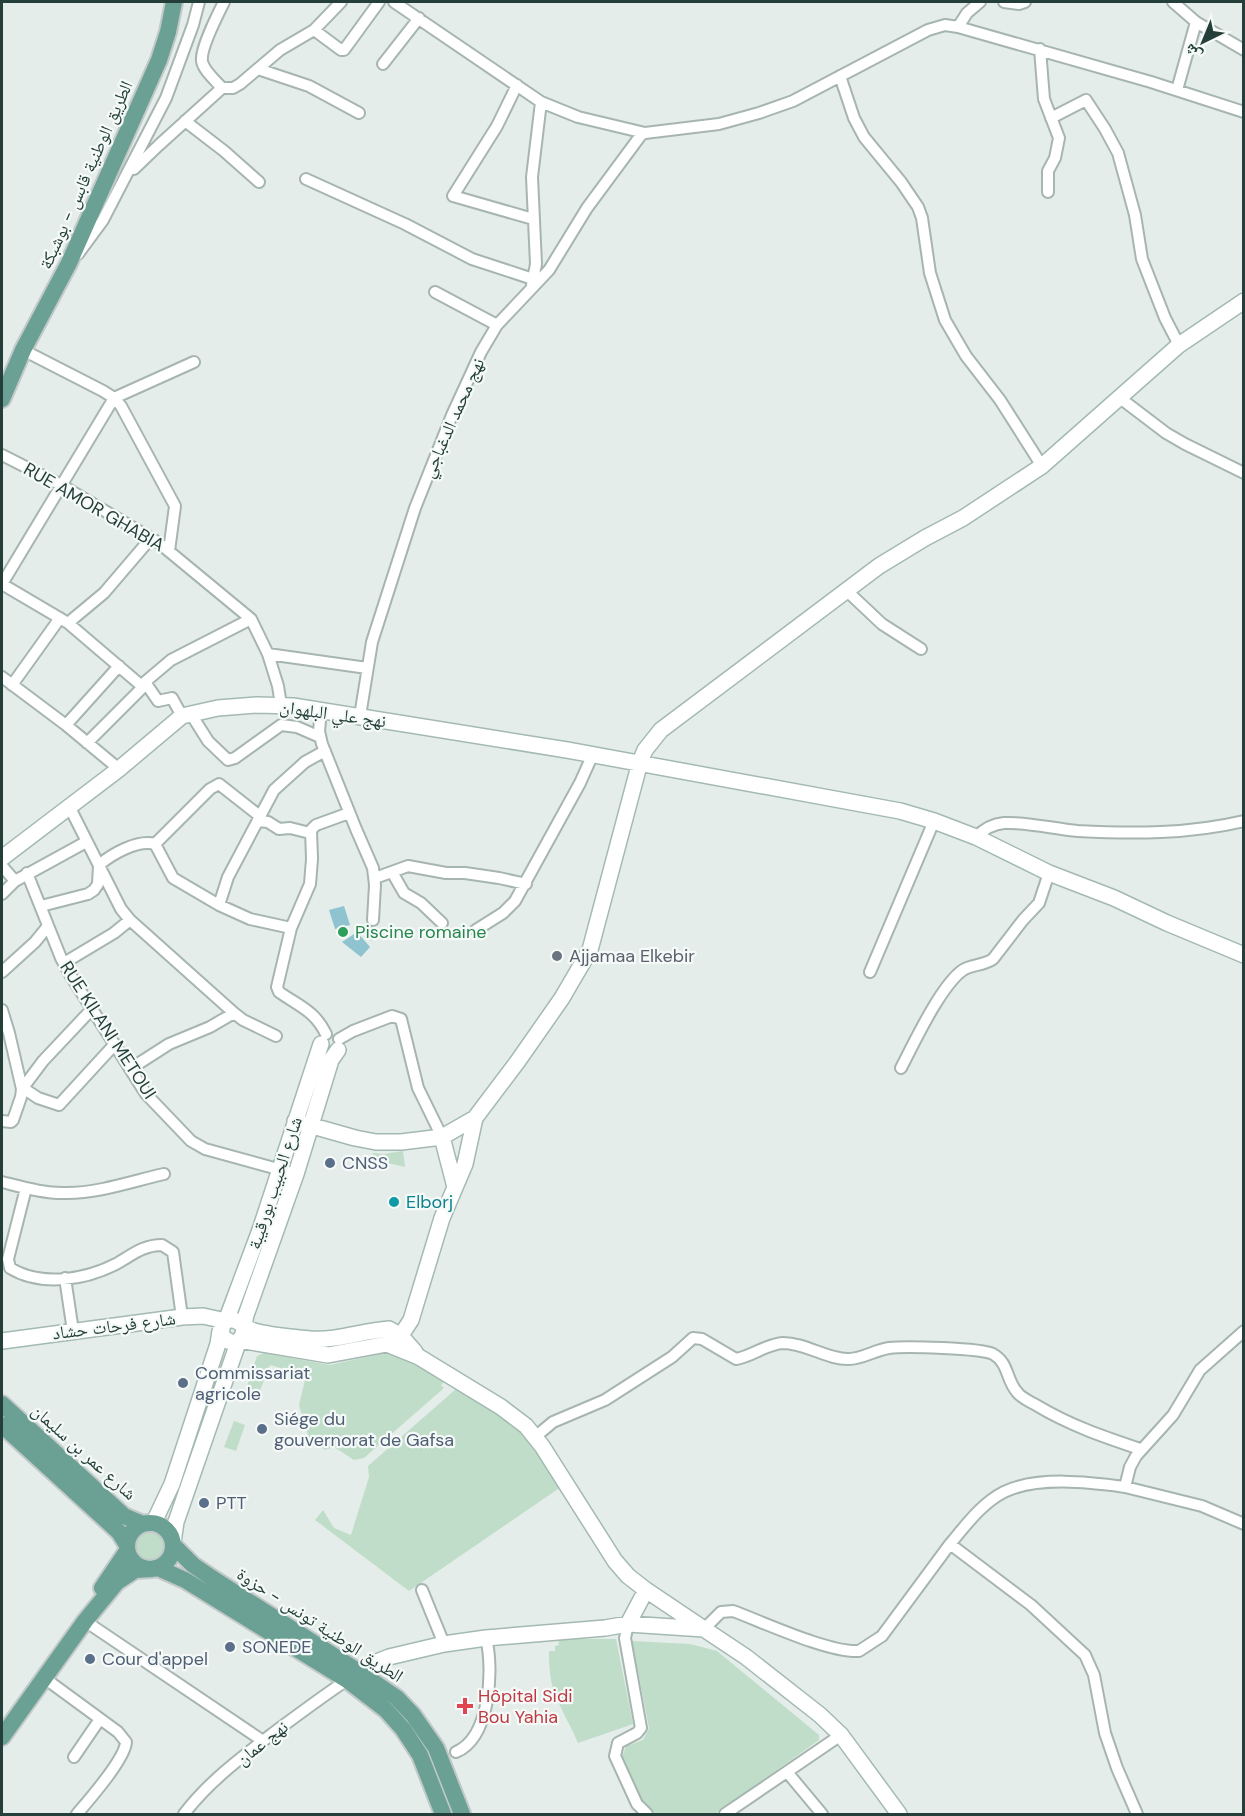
<svg xmlns="http://www.w3.org/2000/svg" width="1245" height="1816" viewBox="0 0 1245 1816" font-family="'DM Sans','Noto Naskh Arabic',sans-serif">
<rect width="100%" height="100%" fill="#e5edea"/>
<path fill="#bfddc8" d="M 370,923 L 379,936 L 371,941 L 360,928 Z
M 403,1151 L 405,1167 L 388,1163 L 372,1157 L 373,1153 L 384,1154 Z
M 264,1353 L 330,1365 L 384,1353 C 406,1355 425,1371 444,1382 L 441,1385 L 444,1388 L 364,1458 L 354,1460 L 334,1447 L 325,1450 L 317,1444 L 311,1445 L 299,1405 L 306,1376 L 270,1365 L 259,1393 L 246,1389 L 257,1356 Z
M 456,1389 L 504,1417 L 525,1435 L 561,1487 L 409,1591 L 315,1520 L 323,1510 L 334,1528 L 351,1535 L 369,1477 L 368,1466 Z
M 234,1421 L 245,1425 L 236,1451 L 224,1447 Z
M134 1547a16 16 0 1 1 32 0a16 16 0 1 1-32 0Z
M 558,1639 L 616,1639 L 633,1724 L 578,1743 C 572,1728 563,1714 557,1699 C 550,1684 549,1668 549,1651 L 555,1651 L 555,1646 L 559,1645 Z
M 632,1641 L 690,1644 L 717,1651 L 819,1735 L 819,1740 L 715,1814 L 656,1814 L 643,1801 L 622,1757 L 626,1746 L 643,1740 L 649,1728 Z"/>
<path fill="#8fc3d0" d="M 344,906 L 350,925 L 335,929 L 329,910 Z
M 357,932 L 370,947 L 361,957 L 342,942 Z"/>
<g fill="none" stroke-linecap="round" stroke-linejoin="round">
<defs>
<path id="street" d="M 394,2 L 541,102 L 578,117 L 645,133
M 1004,2 L 1019,4 L 1025,2
M 1173,2 L 1196,22 L 1244,50
M 958,27 L 967,13 L 980,2
M 314,30 L 341,50 L 344,50 L 379,2
M 1040,49 L 1044,99 L 1059,138 L 1055,158 L 1048,171 L 1048,192
M 383,64 L 419,18
M 258,69 L 309,86 L 359,113
M 840,76 L 854,118 L 864,137 L 901,182 L 918,207 L 922,218 L 930,273 L 945,320 L 966,356 L 1000,400 L 1042,466
M 517,85 L 497,126 L 453,196 L 533,219
M 222,88 L 233,88 L 240,84 L 280,50 L 314,30 L 341,2
M 1177,90 L 1196,22
M 1051,118 L 1086,100 L 1105,129 L 1118,153 L 1135,215 L 1142,259 L 1165,318 L 1179,345
M 185,121 L 224,151 L 259,182
M 134,169 L 159,145 L 222,88 C 216,81 203,70 202,61 C 200,49 218,14 224,2
M 306,179 L 405,224 L 472,259 L 533,279
M 78,254 L 103,220 L 166,98 L 193,25 L 199,2
M 532,285 L 536,264 L 532,177 L 541,102
M 435,292 L 497,325
M 23,350 L 103,391 L 114,398 L 121,406 L 175,506 L 169,551
M 1120,398 L 1166,433 L 1185,444 L 1244,473
M 2,455 L 61,485 L 159,543 L 251,619 L 268,654 L 278,686 L 281,705
M 2,584 L 114,398 L 194,362
M 2,584 L 68,623 L 143,687 L 145,682 L 158,701 L 172,698 L 182,716
M 847,591 L 882,624 L 921,649
M 68,623 L 104,593 L 151,538
M 268,654 L 367,668
M 2,677 L 66,725 L 119,769
M 145,682 L 171,660 L 251,619
M 12,685 L 60,618
M 321,711 L 319,731 L 322,744 L 356,829 L 373,868 L 375,885 L 373,920
M 191,714 L 208,741 L 228,760 L 235,758 L 281,725 L 297,727 L 320,737
M 360,716 L 372,642 L 415,508 L 452,415 L 481,352 L 497,325 L 549,270 L 587,208 L 641,135 L 645,133 L 719,124 L 759,113 L 793,101 L 928,30 L 945,25 L 958,27 L 1151,82 L 1244,112
M 66,725 L 119,666
M 87,743 L 143,687
M 69,806 L 121,909 L 130,920 L 234,1013 L 243,1020 L 276,1036
M 258,821 L 268,822 L 279,829 L 290,828 L 310,833
M 976,837 C 984,829 992,824 1004,823 C 1028,822 1054,829 1078,831 C 1134,834 1188,834 1244,821
M 155,844 L 210,789 L 219,784 L 261,817
M 2,866 L 15,881 L 2,894
M 392,872 L 404,893 L 421,903 L 442,923
M 27,873 L 61,958 L 71,976 L 146,1094 L 191,1141 L 205,1149 L 296,1174
M 375,878 L 408,866 L 446,873 L 465,873 L 499,878 L 526,884
M 15,881 L 86,842
M 219,905 L 250,919 L 291,928
M 41,906 L 88,894 L 94,890 L 98,884 L 99,865 C 112,854 138,839 155,844 L 173,878 L 219,905 L 228,877 L 274,790 L 305,762 L 325,751
M 476,930 L 503,913 L 515,901 L 580,783 L 593,754
M 64,963 L 114,933 L 130,920
M 2,972 L 35,942 L 48,926
M 870,972 L 934,821
M 2,1010 L 9,1033 L 22,1089 L 21,1097 L 13,1120 L 11,1122 L 2,1121
M 326,1034 C 315,1011 299,1006 279,992 L 277,987 L 291,928 L 310,884 L 312,859 L 311,830 L 316,825 L 349,813
M 339,1039 L 353,1031 L 392,1016 L 401,1019 L 418,1088 L 442,1137
M 901,1068 C 914,1043 941,985 963,970 C 972,964 983,966 993,959 L 1023,920 L 1039,903 L 1049,873
M 130,1069 L 169,1044 L 210,1027 L 234,1013
M 23,1088 L 38,1098 L 59,1105 L 115,1044
M 22,1089 L 43,1061 L 91,1010
M 2,1182 C 22,1187 45,1194 67,1193 C 99,1193 133,1181 164,1174
M 26,1188 L 8,1259 L 10,1268 C 41,1287 85,1280 116,1264 C 132,1255 143,1245 162,1245 L 173,1252 L 182,1317
M 65,1278 L 73,1331
M 535,1437 L 553,1422 L 605,1400 L 672,1357 L 693,1338 L 702,1339 L 736,1359 C 753,1356 766,1344 783,1343 C 806,1343 828,1360 849,1359 C 862,1359 875,1350 889,1348 C 905,1346 981,1348 993,1354 C 1009,1363 1006,1380 1017,1392 C 1021,1398 1029,1401 1036,1405 C 1069,1425 1104,1437 1140,1449
M 1125,1487 L 1202,1506 L 1244,1524
M 950,1544 C 966,1525 982,1503 1004,1492 C 1037,1476 1089,1482 1125,1487 L 1130,1467 L 1136,1456 L 1173,1415 L 1200,1370 L 1244,1331
M 422,1590 L 444,1644
M 85,1621 L 263,1741
M 628,1624 L 625,1638 L 641,1728 L 637,1733 L 618,1743 L 615,1756 L 637,1804 L 647,1814
M 704,1629 L 721,1612 L 733,1611 C 763,1622 829,1653 859,1651 L 882,1636 L 950,1544 L 1031,1605 L 1085,1655 L 1094,1675 L 1105,1733 L 1117,1768 L 1137,1814
M 43,1677 L 118,1732 L 126,1742 C 125,1759 89,1800 77,1814
M 456,1752 C 490,1738 494,1670 486,1638
M 74,1757 L 100,1719
M 787,1772 L 822,1814
M 184,1814 C 209,1781 243,1756 276,1731 C 299,1714 323,1696 347,1680
M 725,1814 L 841,1735"/>
<path id="secondary" d="M 2,858 L 119,769 L 182,716 L 218,708 L 257,705 L 293,706 L 567,750 L 900,811 L 934,821 L 976,837 L 1049,873 L 1114,898 L 1167,923 L 1244,955
M 338,1050 L 331,1060 L 296,1174 L 246,1315 C 244,1322 245,1331 242,1336 C 237,1347 226,1342 221,1334 L 223,1324 L 230,1319 C 239,1320 245,1328 254,1331 C 271,1336 292,1337 310,1339 C 338,1341 361,1331 389,1329 L 401,1336 L 415,1352
M 295,1121 L 355,1138 L 376,1142 L 401,1142 L 442,1137 L 475,1118 L 518,1061 L 562,998 L 590,950 L 640,762 L 645,750 L 661,730 L 879,566 L 925,538 L 963,518 L 1042,466 L 1179,345 L 1244,301
M 442,1137 L 455,1187
M 2,1341 L 182,1317 L 203,1316 L 226,1321 L 260,1230 L 321,1044
M 396,1343 L 411,1320 L 442,1218 L 465,1164 L 475,1118
M 153,1524 L 172,1484 L 218,1344 L 220,1331
M 173,1542 L 176,1522 L 239,1340 L 328,1355 L 387,1344 L 419,1357 L 501,1407 L 526,1426 L 542,1446 L 615,1561 L 628,1576 L 646,1590 L 704,1629
M 628,1624 L 646,1590
M 351,1677 L 374,1663 L 389,1657 L 444,1644 L 486,1638 L 605,1628 L 628,1624 L 704,1629 L 746,1657 L 820,1715 L 841,1735 L 899,1814"/>
<path id="primary" d="M 2,399 L 23,350 L 69,263 L 159,60 L 168,32 L 174,2
M 2,1404 L 124,1516 L 143,1524
M 2,1425 L 119,1532 L 127,1545
M127 1546a23 23 0 1 1 46 0a23 23 0 1 1-46 0Z
M 173,1545 L 193,1565 L 212,1578 L 359,1672 L 397,1698 L 413,1715 L 436,1748 L 462,1814
M 158,1568 L 185,1580 L 347,1680 L 386,1710 L 403,1729 L 420,1755 L 443,1814
M 102,1588 L 127,1551
M 2,1737 L 85,1621 L 117,1582 L 135,1570 L 152,1569"/>
</defs>
<use href="#street" stroke="#a7b5b1" stroke-width="14"/>
<use href="#secondary" stroke="#a3b9b2" stroke-width="18"/>
<use href="#primary" stroke="#c2c9c8" stroke-width="20"/>
<use href="#street" stroke="#fff" stroke-width="10"/>
<use href="#secondary" stroke="#fff" stroke-width="15"/>
<use href="#primary" stroke="#6ba195" stroke-width="16"/>
</g>
<circle fill="#2e9e5b" stroke="#f5faf8" stroke-width="2" cx="343" cy="932" r="6"/>
<circle fill="#6b7280" stroke="#f5faf8" stroke-width="2" cx="557" cy="956" r="6"/>
<g fill="#5c6f8a" stroke="#f5faf8" stroke-width="2">
<circle cx="330" cy="1163" r="6"/>
<circle cx="183" cy="1383" r="6"/>
<circle cx="262" cy="1429" r="6"/>
<circle cx="204" cy="1503" r="6"/>
<circle cx="230" cy="1647" r="6"/>
<circle cx="90" cy="1659" r="6"/>
</g>
<circle fill="#0f9aa8" stroke="#f5faf8" stroke-width="2" cx="394" cy="1202" r="6"/>
<path fill="#e0444e" stroke="#f5faf8" stroke-width="2" d="M462 1697h6v6h6v6h-6v6h-6v-6h-6v-6h6z"/>
<g text-anchor="middle" dominant-baseline="central" stroke-width="4.5" stroke-linejoin="round" paint-order="stroke">
<g font-size="18" fill="#243f39" stroke="#f5faf8">
<text transform="translate(86 175) rotate(-66)">الطريق الوطنية قابس - بوشبكة</text>
<text transform="translate(453 418) rotate(-66)">نهج محمد الدغباجي</text>
<text transform="translate(94 507) rotate(30)">RUE AMOR GHABIA</text>
<text transform="translate(333 714) rotate(8)">نهج علي البلهوان</text>
<text transform="translate(108 1030) rotate(57)">RUE KILANI METOUI</text>
<text transform="translate(275 1183) rotate(-72)">شارع الحبيب بورقيبة</text>
<text transform="translate(114 1326) rotate(-7)">شارع فرحات حشاد</text>
<text transform="translate(84 1452) rotate(42)">شارع عمر بن سليمان</text>
<text transform="translate(320 1625) rotate(33)">الطريق الوطنية تونس - حزوة</text>
<text transform="translate(262 1743) rotate(-38)">نهج عمان</text>
</g>
<g font-size="18" fill="#27864d" stroke="#f5faf8" text-anchor="start">
<text x="355" y="932">Piscine romaine</text>
</g>
<g font-size="18" fill="#5b616d" stroke="#f5faf8" text-anchor="start">
<text x="569" y="956">Ajjamaa Elkebir</text>
</g>
<g font-size="18" fill="#4e5e75" stroke="#f5faf8" text-anchor="start">
<text x="342" y="1163">CNSS</text>
<text x="195" y="1373">Commissariat<tspan x="195" dy="21">agricole</tspan></text>
<text x="274" y="1419">Siége du<tspan x="274" dy="21">gouvernorat de Gafsa</tspan></text>
<text x="216" y="1503">PTT</text>
<text x="242" y="1647">SONEDE</text>
<text x="102" y="1659">Cour d'appel</text>
</g>
<g font-size="18" fill="#0d838f" stroke="#f5faf8" text-anchor="start">
<text x="406" y="1202">Elborj</text>
</g>
<g font-size="18" fill="#be3a42" stroke="#f5faf8" text-anchor="start">
<text x="478" y="1696">Hôpital Sidi<tspan x="478" dy="21">Bou Yahia</tspan></text>
</g>
</g>
<rect width="1245" height="1816" fill="none" stroke="#243f39" stroke-width="6"/>
<g transform="translate(1203 42) rotate(223)" stroke="#f5faf8" stroke-width="4.5" paint-order="stroke">
<path d="M0-4.5L10 22L0 15L-10 22Z" fill="#243f39"/>
<text y="-9" font-size="16" font-weight="bold" text-anchor="middle" fill="#243f39">ش</text>
</g>
</svg>
